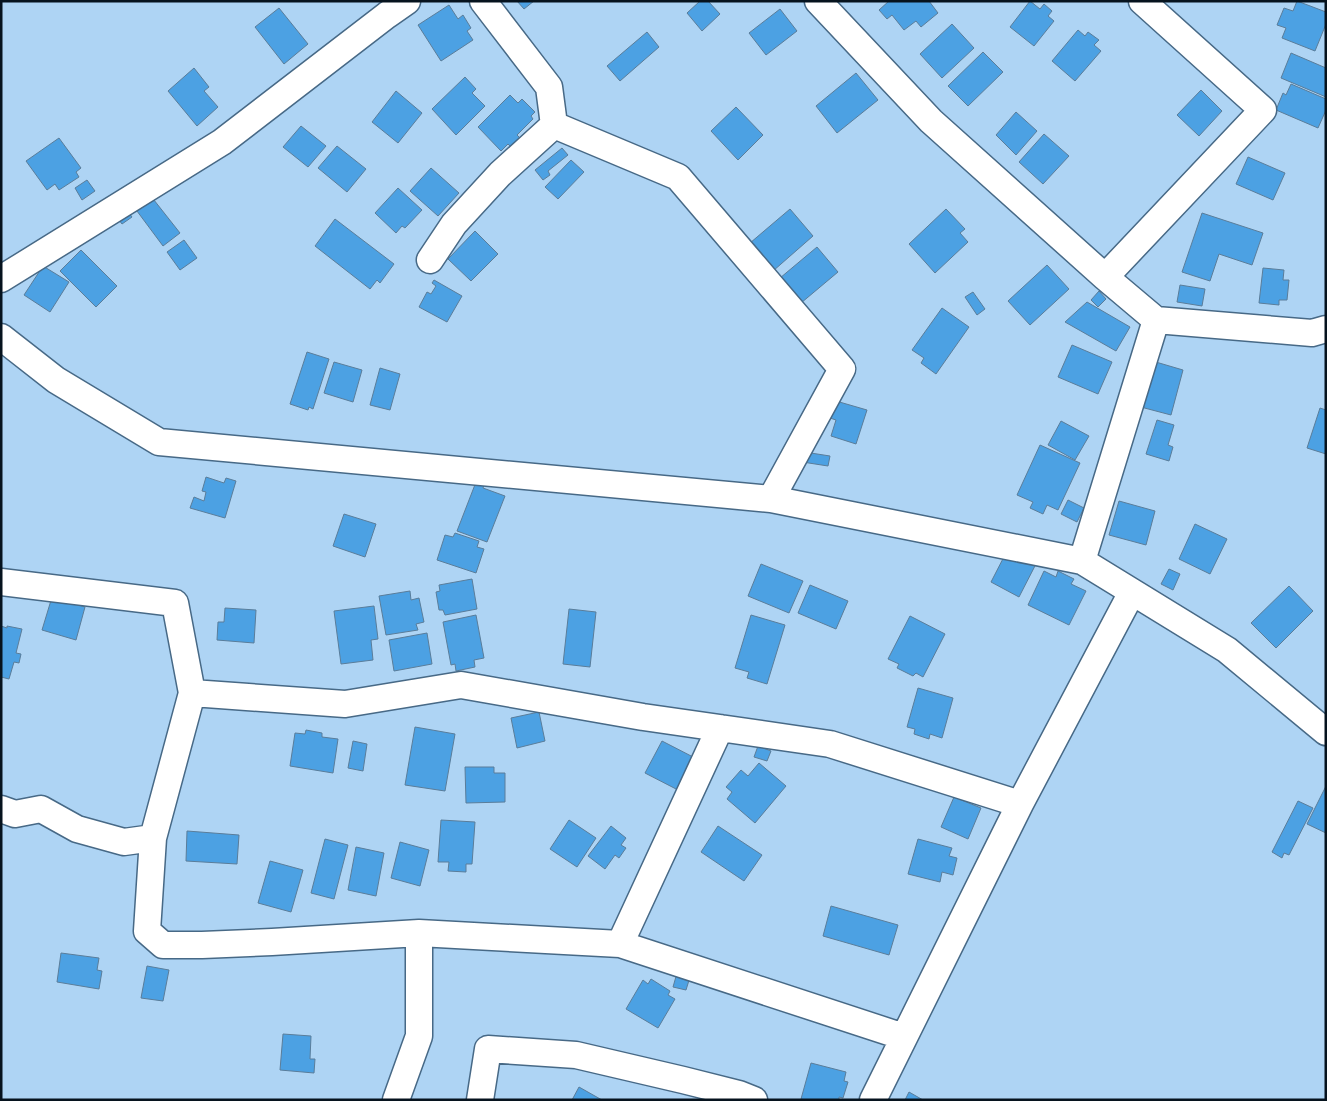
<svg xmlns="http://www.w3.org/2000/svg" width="1327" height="1101" viewBox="0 0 1327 1101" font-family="Ubuntu,sans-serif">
<rect width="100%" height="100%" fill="#aed4f4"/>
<path fill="#4ca1e3" stroke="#5a7d9a" d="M 517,1 L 534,1 L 524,9 Z
M 700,1 L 708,1 L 720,14 L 702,31 L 687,13 Z
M 889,1 L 929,1 L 938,13 L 921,27 L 916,21 L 904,30 L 892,15 L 887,19 L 879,10 Z
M 1030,1 L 1040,9 L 1044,4 L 1052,11 L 1048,16 L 1054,21 L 1034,46 L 1010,27 Z
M 1297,1 L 1326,12 L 1326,24 L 1315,51 L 1282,38 L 1286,28 L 1277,25 L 1284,8 L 1293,11 Z
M 449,5 L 458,19 L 463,15 L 471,28 L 467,31 L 473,40 L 441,61 L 418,25 Z
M 279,8 L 308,44 L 284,64 L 255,27 Z
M 780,9 L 797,31 L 766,55 L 749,33 Z
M 952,24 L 974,48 L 942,78 L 920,54 Z
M 1078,30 L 1085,36 L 1088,32 L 1099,40 L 1094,45 L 1101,51 L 1075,81 L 1052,61 Z
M 647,32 L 659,47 L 620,81 L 607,66 Z
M 983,52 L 1003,72 L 968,106 L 948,86 Z
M 1291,53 L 1326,68 L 1326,97 L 1281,78 Z
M 194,68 L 209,87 L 204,91 L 218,107 L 197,126 L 168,91 Z
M 856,73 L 878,100 L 837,133 L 816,106 Z
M 465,77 L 476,89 L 472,93 L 485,106 L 456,135 L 432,109 Z
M 1291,84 L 1326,99 L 1326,110 L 1318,128 L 1276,110 L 1283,93 L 1286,95 Z
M 1201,90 L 1222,111 L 1199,136 L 1177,115 Z
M 396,91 L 422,113 L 398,143 L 372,122 Z
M 510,95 L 518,103 L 522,99 L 535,112 L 531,116 L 533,119 L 517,135 L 521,139 L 512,148 L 508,144 L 501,151 L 478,127 Z
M 736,107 L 763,135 L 738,160 L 711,131 Z
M 1016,112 L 1037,131 L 1016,155 L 996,135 Z
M 301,126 L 326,146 L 308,167 L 283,147 Z
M 1044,134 L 1069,156 L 1043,184 L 1019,162 Z
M 59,138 L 81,168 L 76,172 L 79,177 L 59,190 L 55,184 L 47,190 L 26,161 Z
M 337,146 L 366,169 L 347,192 L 318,168 Z
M 562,148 L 568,155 L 548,171 L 550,175 L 543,180 L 535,170 Z
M 1248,157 L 1285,173 L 1273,200 L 1236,184 Z
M 571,160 L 584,172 L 558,199 L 545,187 Z
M 431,168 L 459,193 L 438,216 L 410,191 Z
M 87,180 L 95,191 L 82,200 L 75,188 Z
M 398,188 L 422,210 L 405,228 L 402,226 L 396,233 L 375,213 Z
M 150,195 L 180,233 L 163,246 L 134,207 Z
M 123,205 L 132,217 L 122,224 L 113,212 Z
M 790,209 L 813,236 L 773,271 L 750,243 Z
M 946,209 L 965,229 L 960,233 L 968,242 L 935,273 L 909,244 Z
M 1202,213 L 1263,233 L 1252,265 L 1219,254 L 1210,281 L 1182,272 Z
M 335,219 L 394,264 L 380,283 L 377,280 L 370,289 L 315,246 Z
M 475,231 L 498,254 L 471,281 L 448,259 Z
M 184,240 L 197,258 L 180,270 L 167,252 Z
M 817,247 L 838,272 L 801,303 L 780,278 Z
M 81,250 L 117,286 L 96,307 L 60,271 Z
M 1047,265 L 1069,289 L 1030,325 L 1008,301 Z
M 43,266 L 69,282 L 50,312 L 24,295 Z
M 1263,268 L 1284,270 L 1283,280 L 1289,280 L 1287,300 L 1279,300 L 1279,305 L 1259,303 Z
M 434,280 L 462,296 L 447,322 L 419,307 L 427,292 L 431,294 L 436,286 L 432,283 Z
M 1180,285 L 1205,289 L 1202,306 L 1177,302 Z
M 1099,291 L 1106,299 L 1098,307 L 1091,300 Z
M 973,292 L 985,309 L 977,315 L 965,297 Z
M 1087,302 L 1130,327 L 1116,351 L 1065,322 Z
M 942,308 L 969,327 L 936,374 L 921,363 L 924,358 L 912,350 Z
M 1072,345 L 1112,362 L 1098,394 L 1058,377 Z
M 307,352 L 329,359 L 313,409 L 309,407 L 308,410 L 290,404 Z
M 1149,360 L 1183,370 L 1171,415 L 1137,406 Z
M 334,362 L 362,370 L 353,402 L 324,393 Z
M 380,368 L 400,374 L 390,410 L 370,405 Z
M 836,401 L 867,410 L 856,444 L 831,436 L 836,420 L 830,418 Z
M 1320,408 L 1326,410 L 1326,454 L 1307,448 Z
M 1157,420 L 1174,425 L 1168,445 L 1173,447 L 1169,461 L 1146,454 Z
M 1061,421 L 1089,436 L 1075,460 L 1048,445 Z
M 1040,445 L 1080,463 L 1058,510 L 1047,505 L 1043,514 L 1030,508 L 1033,502 L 1017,495 Z
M 798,451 L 830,456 L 828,466 L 796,461 Z
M 206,477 L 224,483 L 226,478 L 236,481 L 225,518 L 190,508 L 194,497 L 204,501 L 206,492 L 202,491 Z
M 476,482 L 484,485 L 483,488 L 505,496 L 487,542 L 457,531 Z
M 1068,500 L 1084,508 L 1077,522 L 1061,514 Z
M 1119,501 L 1155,511 L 1146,545 L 1109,535 Z
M 344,514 L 376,524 L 365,557 L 333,546 Z
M 1195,524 L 1227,539 L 1210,574 L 1179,559 Z
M 455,533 L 479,541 L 477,547 L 484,549 L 476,573 L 437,560 L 445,535 L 453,537 Z
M 1008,549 L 1038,560 L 1019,597 L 991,582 Z
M 761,564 L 803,581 L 789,613 L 748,596 Z
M 1169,569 L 1180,574 L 1173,590 L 1161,584 Z
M 1044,571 L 1056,577 L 1058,571 L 1074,579 L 1071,584 L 1086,591 L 1069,625 L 1028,605 Z
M 472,579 L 477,609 L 445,615 L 443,610 L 439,610 L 436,592 L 440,591 L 439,585 Z
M 810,585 L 848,601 L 836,629 L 798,613 Z
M 1289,586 L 1313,611 L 1276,648 L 1251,623 Z
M 410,591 L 411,600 L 419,598 L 424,622 L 416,624 L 418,630 L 386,635 L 379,596 Z
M 52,597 L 85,607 L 76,640 L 42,630 Z
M 374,606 L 378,639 L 371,640 L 373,660 L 341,664 L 334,611 Z
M 225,608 L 256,610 L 254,643 L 217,640 L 218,622 L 224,622 Z
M 569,609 L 596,612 L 590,667 L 563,664 Z
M 476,615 L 484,658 L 474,660 L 475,667 L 456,671 L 455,664 L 451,665 L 443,622 Z
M 751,615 L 785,625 L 767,684 L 747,678 L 749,672 L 735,668 Z
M 910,616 L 945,634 L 923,677 L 916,673 L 913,676 L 897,668 L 899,664 L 888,659 Z
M 1,626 L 7,628 L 7,626 L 22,629 L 16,653 L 21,654 L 19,663 L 14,662 L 9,679 L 1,677 Z
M 427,633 L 432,664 L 394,671 L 389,640 Z
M 918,688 L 953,698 L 942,738 L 930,734 L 929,739 L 914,734 L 915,729 L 907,727 Z
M 539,712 L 545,741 L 517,748 L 511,718 Z
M 415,727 L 455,734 L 445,791 L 405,785 Z
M 306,730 L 322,733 L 322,737 L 338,739 L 333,773 L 290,766 L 295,733 L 305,734 Z
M 353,741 L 367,744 L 363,771 L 348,768 Z
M 662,741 L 695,758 L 678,790 L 645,773 Z
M 758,746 L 771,751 L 767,761 L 754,757 Z
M 759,763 L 786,786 L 755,823 L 727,799 L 732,792 L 726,787 L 741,770 L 748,776 Z
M 465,767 L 494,767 L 494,773 L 505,773 L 505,802 L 466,803 Z
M 1326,786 L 1326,833 L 1307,824 Z
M 954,797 L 981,808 L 968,839 L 941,827 Z
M 1298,801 L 1313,808 L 1289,855 L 1284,853 L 1282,858 L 1272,852 Z
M 441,820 L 475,822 L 472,864 L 466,864 L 466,872 L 448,871 L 449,862 L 438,862 Z
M 569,820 L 596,838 L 577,867 L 550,849 Z
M 611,826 L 626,838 L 621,845 L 626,848 L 619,858 L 615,855 L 605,869 L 588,856 Z
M 718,826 L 762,855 L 744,881 L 701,852 Z
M 187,831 L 239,835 L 237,864 L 186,861 Z
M 325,839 L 348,845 L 334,899 L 311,893 Z
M 918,839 L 952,848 L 949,856 L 957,858 L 953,875 L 942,872 L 940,882 L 908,874 Z
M 400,842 L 429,850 L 420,886 L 391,878 Z
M 356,847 L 384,853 L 376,896 L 348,890 Z
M 270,861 L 303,870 L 291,912 L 258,903 Z
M 831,906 L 898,925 L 889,955 L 823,936 Z
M 61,953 L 99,958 L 97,970 L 102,971 L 99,989 L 57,982 Z
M 147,966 L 169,970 L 163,1001 L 141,998 Z
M 677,973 L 690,977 L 686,990 L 673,987 Z
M 651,979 L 670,991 L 668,995 L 675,999 L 658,1028 L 626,1009 L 643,980 L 648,984 Z
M 283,1034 L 311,1036 L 310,1059 L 315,1059 L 314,1073 L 280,1070 Z
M 811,1063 L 846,1072 L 844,1081 L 848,1082 L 843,1098 L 839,1097 L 839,1100 L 805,1100 L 801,1099 Z
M 579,1087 L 602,1100 L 572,1100 Z
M 909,1092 L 923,1100 L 905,1100 Z"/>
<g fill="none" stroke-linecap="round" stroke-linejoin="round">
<defs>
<path id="minor" d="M 483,1 L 549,87 L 554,125 L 678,177 L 842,369 L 771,499
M 818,1 L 931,121 L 1105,277 L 1156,320 L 1312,333 L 1326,329
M 430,260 L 454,224 L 500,174 L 554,125
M 1105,277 L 1263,110 L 1142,1
M 1,279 L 222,142 L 387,15 L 407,1
M 1,337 L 56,380 L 159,442 L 771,499 L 1082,561 L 1227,650 L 1326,732
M 1082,561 L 1156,320
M 1,582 L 175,603 L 192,693 L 153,838 L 147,931 L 163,945 L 202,945 L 272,942 L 419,933 L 620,944 L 904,1037
M 192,693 L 345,704 L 461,685 L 643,717 L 830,744 L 1020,804
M 1,809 L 15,814 L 41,809 L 77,829 L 124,842 L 153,838
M 620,944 L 720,728
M 396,1100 L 419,1036 L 419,933
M 480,1100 L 488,1049 L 576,1055 L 683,1080 L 739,1094 L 754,1100
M 873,1100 L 1020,804 L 1132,592"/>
</defs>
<use href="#minor" stroke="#476986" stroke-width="29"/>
<use href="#minor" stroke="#fff" stroke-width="26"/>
</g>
<rect width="1327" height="1101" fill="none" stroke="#06131e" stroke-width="5"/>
</svg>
